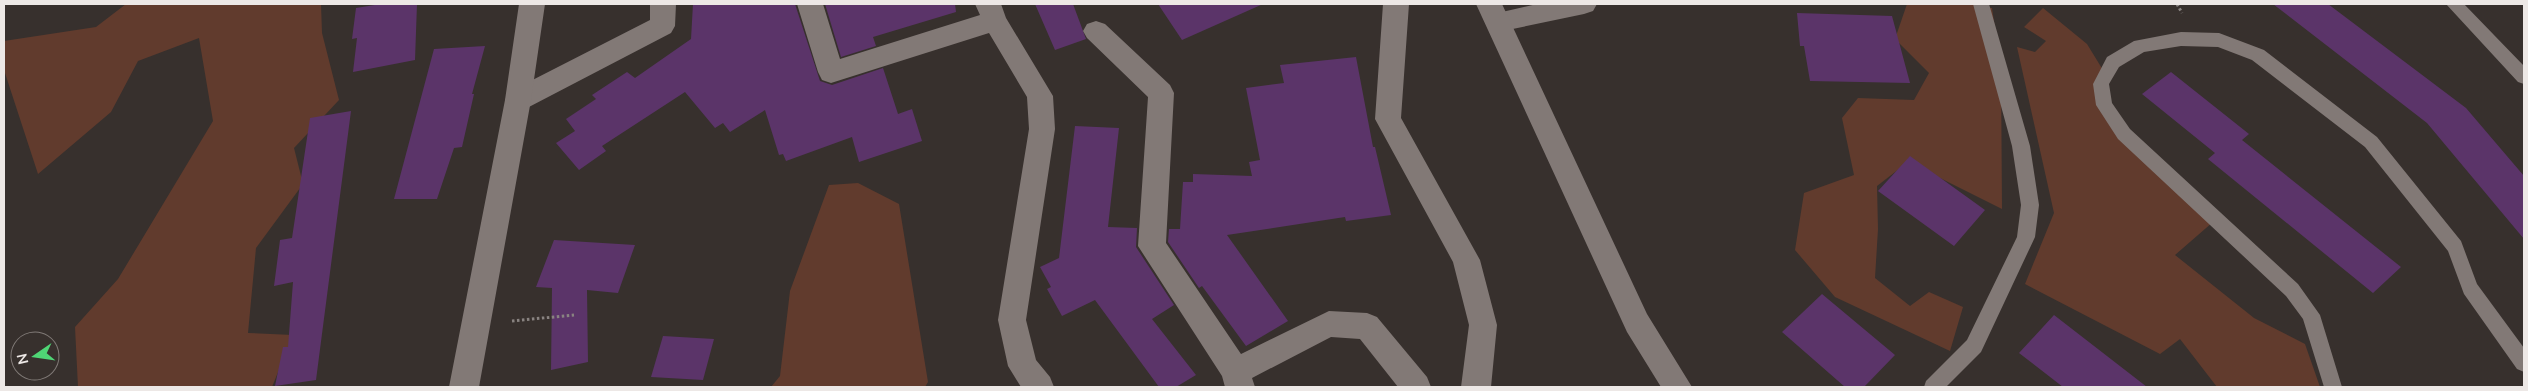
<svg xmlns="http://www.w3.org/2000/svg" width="2528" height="391" viewBox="0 0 2528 391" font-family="Mulish,sans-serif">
<rect width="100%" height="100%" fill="#37302d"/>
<path fill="#613b2d" d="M 126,4 L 321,4 L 322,33 L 339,100 L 294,148 L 303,184 L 256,248 L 248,333 L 293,335 L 272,387 L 78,387 L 75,327 L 118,279 L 213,121 L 199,38 L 138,61 L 111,112 L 38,174 L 4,70 L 4,41 L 96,27 Z
M 1907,4 L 1971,4 L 1992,8 L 2001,69 L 2002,209 L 1908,162 L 1877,186 L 1878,229 L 1875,278 L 1910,306 L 1929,292 L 1963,307 L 1950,351 L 1835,297 L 1795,250 L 1804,193 L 1854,175 L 1842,118 L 1858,98 L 1914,100 L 1929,73 L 1895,39 Z
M 2043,8 L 2087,44 L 2106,75 L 2107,109 L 2213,222 L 2175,255 L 2254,318 L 2305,344 L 2320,387 L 2217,387 L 2180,339 L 2160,354 L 2025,284 L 2054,213 L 2017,47 L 2035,52 L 2046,41 L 2024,27 Z
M 858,183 L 899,204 L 928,382 L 925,387 L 771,387 L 780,376 L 790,291 L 829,185 Z"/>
<path fill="#5b3469" d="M 381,4 L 417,4 L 415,60 L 353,72 L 357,38 L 352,39 L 356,8 Z
M 693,4 L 795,4 L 820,81 L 832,85 L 883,68 L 898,114 L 912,109 L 922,141 L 859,162 L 852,137 L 786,161 L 783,154 L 779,155 L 765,110 L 730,132 L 723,123 L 715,128 L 685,92 L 602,146 L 606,151 L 579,170 L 556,143 L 575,131 L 566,119 L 596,99 L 592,95 L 627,72 L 635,78 L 691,39 Z
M 825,4 L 955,4 L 956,12 L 873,37 L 876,46 L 841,57 Z
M 1035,4 L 1073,4 L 1086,39 L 1055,50 Z
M 1158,4 L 1263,4 L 1182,40 Z
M 2273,4 L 2328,4 L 2466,108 L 2524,176 L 2524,239 L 2427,123 Z
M 1797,13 L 1892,16 L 1910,83 L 1810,81 L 1804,46 L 1800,46 Z
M 485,46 L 472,94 L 474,94 L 462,147 L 454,148 L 437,199 L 394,199 L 434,49 Z
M 1356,57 L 1373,147 L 1375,147 L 1391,215 L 1346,221 L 1345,217 L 1227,235 L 1288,321 L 1246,346 L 1202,286 L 1199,288 L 1168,242 L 1169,229 L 1180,229 L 1183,182 L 1193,182 L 1193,174 L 1252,176 L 1249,162 L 1260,160 L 1246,88 L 1284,83 L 1280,65 Z
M 2171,72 L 2249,134 L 2242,140 L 2401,267 L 2373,293 L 2208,159 L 2215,153 L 2142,94 Z
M 351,111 L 316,380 L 275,386 L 283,347 L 288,347 L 293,282 L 274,286 L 280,240 L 292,238 L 310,118 Z
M 1075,126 L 1119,128 L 1108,227 L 1137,228 L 1136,247 L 1174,305 L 1152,319 L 1196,375 L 1176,387 L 1159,387 L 1095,300 L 1062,316 L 1047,289 L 1051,287 L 1040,267 L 1059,258 Z
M 1910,156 L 1985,210 L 1954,246 L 1878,191 Z
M 554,240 L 635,245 L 618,293 L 587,290 L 588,362 L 551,370 L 552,288 L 536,287 Z
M 1822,294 L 1895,355 L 1864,387 L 1845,387 L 1782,332 Z
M 2054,315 L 2147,387 L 2063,387 L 2019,353 Z
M 663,336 L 714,339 L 703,380 L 651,377 Z"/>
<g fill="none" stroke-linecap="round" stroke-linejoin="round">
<path stroke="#898381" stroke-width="3" stroke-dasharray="2.5 2.5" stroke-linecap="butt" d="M 2177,4 L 2182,13
M 512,321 L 574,315"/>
<path fill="#827976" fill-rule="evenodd" d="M 1973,4 L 1989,4 L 2030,146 L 2039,205 L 2035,237 L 1981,352 L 1946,387 L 1924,387 L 1926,381 L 1967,340 L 2017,237 L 2021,205 L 2012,146 Z
M 2446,4 L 2464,4 L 2524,66 L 2524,84 L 2518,82 Z
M 2181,32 L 2219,33 L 2264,50 L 2377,137 L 2461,241 L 2477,284 L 2524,348 L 2524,372 L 2517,369 L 2464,294 L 2448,251 L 2365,147 L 2252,60 L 2218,47 L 2181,46 L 2144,52 L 2119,67 L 2109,84 L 2112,103 L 2130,129 L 2298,284 L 2320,315 L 2342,387 L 2324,387 L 2303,319 L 2286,296 L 2118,139 L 2096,105 L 2093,84 L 2107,57 L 2134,41 Z"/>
<path fill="#827976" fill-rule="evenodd" d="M 650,4 L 676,4 L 675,26 L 671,33 L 527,108 L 518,111 L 509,108 L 505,100 L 509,92 L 650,20 Z
M 797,4 L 823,4 L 840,59 L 980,15 L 975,4 L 1001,4 L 1006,18 L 1053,96 L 1055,129 L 1026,320 L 1036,360 L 1050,377 L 1054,387 L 1021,387 L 1008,366 L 998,320 L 1029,129 L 1027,97 L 989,33 L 831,83 L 822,80 L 818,72 Z
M 1383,4 L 1409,4 L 1401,118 L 1480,260 L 1497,325 L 1491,387 L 1461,387 L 1469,325 L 1453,262 L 1375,119 Z
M 1537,4 L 1597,4 L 1593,11 L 1584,14 L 1498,32 L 1489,29 L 1485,22 L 1489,15 Z
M 1096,21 L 1105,24 L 1170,85 L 1174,93 L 1166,243 L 1241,354 L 1329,311 L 1367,313 L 1377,317 L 1427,377 L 1431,387 L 1398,387 L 1360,339 L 1331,337 L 1252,378 L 1255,387 L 1225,387 L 1222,376 L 1138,246 L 1148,97 L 1087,38 L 1083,31 L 1087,24 Z"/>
<path fill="#827976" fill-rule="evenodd" d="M 519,4 L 545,4 L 531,100 L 479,387 L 449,387 L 505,100 Z
M 1476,4 L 1502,4 L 1647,314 L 1692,387 L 1661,387 L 1627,332 Z"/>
</g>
<rect width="2528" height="391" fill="none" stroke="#ede8e6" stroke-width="10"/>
<g transform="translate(35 356) rotate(257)"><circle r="24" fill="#37302d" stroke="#807a77"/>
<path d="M0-4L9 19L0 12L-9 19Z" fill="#4fd675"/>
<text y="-8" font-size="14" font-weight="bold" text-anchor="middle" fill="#ede8e6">N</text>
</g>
</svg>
